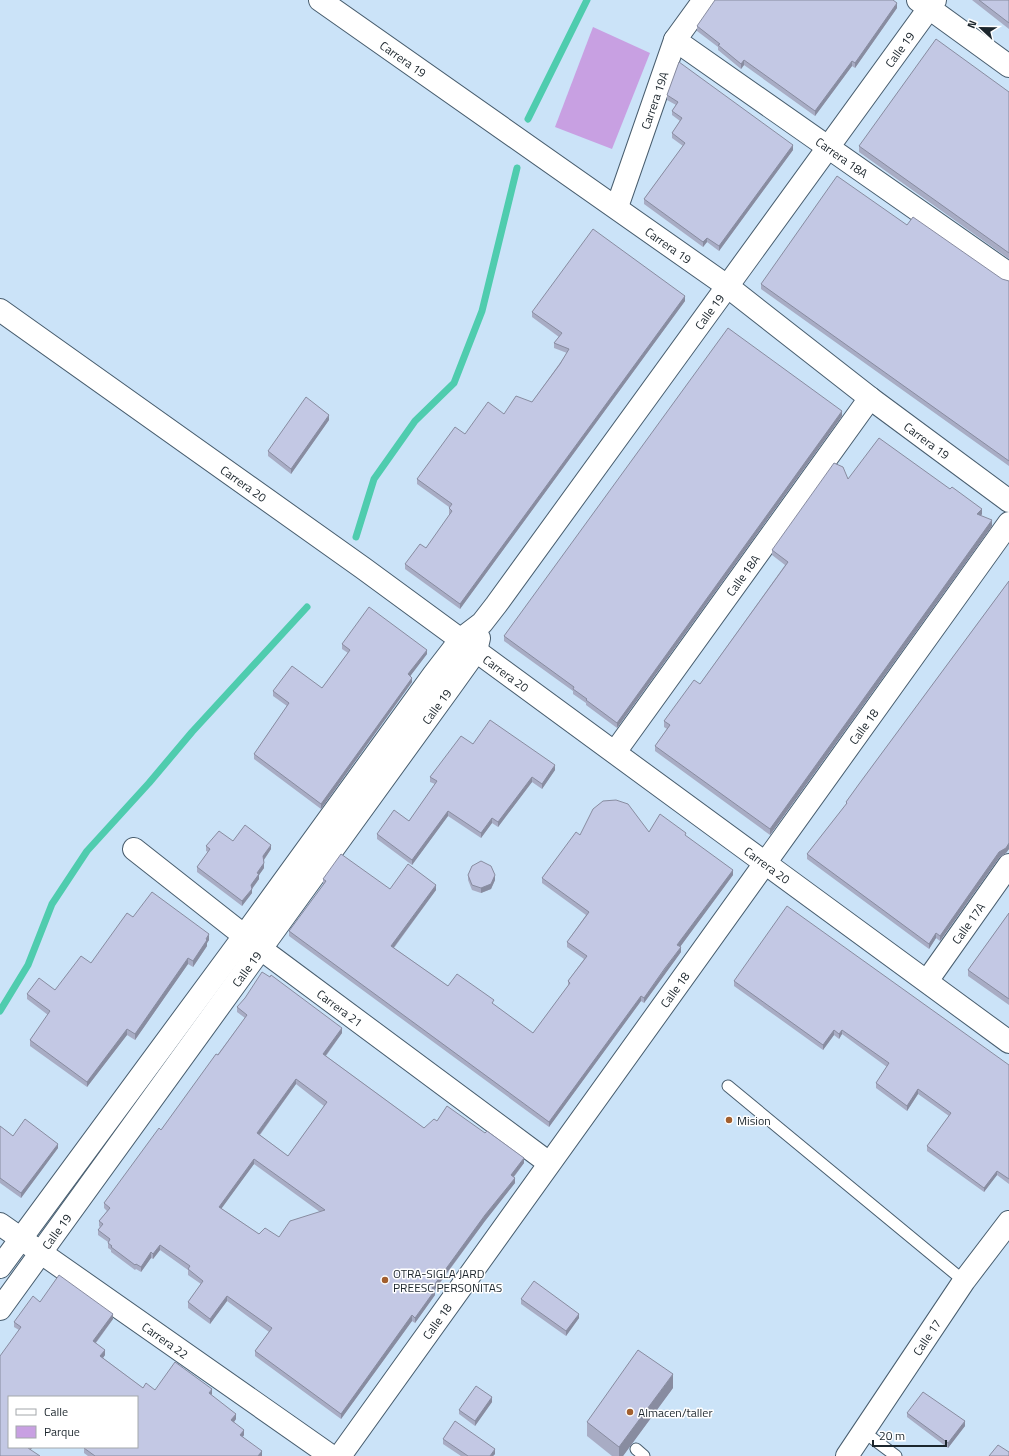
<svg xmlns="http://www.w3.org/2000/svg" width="1009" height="1456" viewBox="0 0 1009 1456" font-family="'Titillium Web',sans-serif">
<rect width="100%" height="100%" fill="#cbe3f8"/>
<path fill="#c8a0e2" d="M 593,27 L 650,53 L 612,149 L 555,127 Z"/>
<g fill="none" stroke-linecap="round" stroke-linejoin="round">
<path stroke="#4fccae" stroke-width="7" d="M 528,119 L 587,0
M 356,537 L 374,479 L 415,421 L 454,383 L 482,311 L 517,168
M 0,1011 L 28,965 L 52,904 L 87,851 L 149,783 L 192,732 L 307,607"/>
<defs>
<path id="service" d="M 728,1086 L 964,1281
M 864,1432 L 896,1456
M 636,1449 L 644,1456"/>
<g id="minor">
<path id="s1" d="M 320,0 L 727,286 L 870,398 L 1009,501"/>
<path d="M 918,0 L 1009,66"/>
<path id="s2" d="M 675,40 L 1009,274"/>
<path id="s3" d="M 617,207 L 675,40 L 704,0"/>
<path id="s4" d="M 0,310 L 363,568 L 1009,1042"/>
<path id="s5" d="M 615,752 L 870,398"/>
<path id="s6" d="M 134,849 L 261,949 L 549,1163"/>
<path id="s7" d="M 927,981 L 1009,865"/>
<path id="s8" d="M 0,1224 L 331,1456"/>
<path id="s9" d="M 0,1267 L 244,936 L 434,674 L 461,639 L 482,623 L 496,605 L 935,0"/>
<path id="s10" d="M 0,1309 L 451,686 L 476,651 L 479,638"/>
<path id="s11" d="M 847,1456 L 964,1281 L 1009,1222"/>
</g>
<g id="tertiary">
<path id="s12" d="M 340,1456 L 1009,523"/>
</g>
</defs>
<use href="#service" stroke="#485d6e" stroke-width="13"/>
<use href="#minor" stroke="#485d6e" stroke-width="24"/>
<use href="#tertiary" stroke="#485d6e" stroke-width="24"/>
<use href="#service" stroke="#fff" stroke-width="11"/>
<use href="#minor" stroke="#fff" stroke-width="22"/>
<use href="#tertiary" stroke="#fff" stroke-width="22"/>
</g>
<path fill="#a8acc4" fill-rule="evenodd" d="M 972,0 L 1009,0 L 1009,29 Z
M 897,8 L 855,68 L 852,66 L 815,116 L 744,65 L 741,69 L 718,50 L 718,47 L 697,31 L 697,26 Z
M 1009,92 L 1009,259 L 859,152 L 859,146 Z
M 667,95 L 793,150 L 719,251 L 707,242 L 703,247 L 644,204 L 644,199 L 683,146 L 672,138 L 672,133 L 680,121 L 672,115 L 672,111 L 676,105 L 667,100 Z
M 1002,279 L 1009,281 L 1009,466 L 761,289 L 761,284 Z
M 685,301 L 460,609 L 405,569 L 405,564 L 426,548 L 450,515 L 449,514 L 449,507 L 417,484 L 417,479 L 465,434 L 504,414 L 532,402 L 567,353 L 554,348 L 554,343 L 559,337 L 532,317 L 532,312 Z
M 842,416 L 617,728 L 586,705 L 586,703 L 573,694 L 573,691 L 504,641 L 504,636 Z
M 329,420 L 291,474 L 268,456 L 268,451 Z
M 848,479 L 982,514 L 981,516 L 992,526 L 770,835 L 655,751 L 655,746 L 667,729 L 664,727 L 664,721 L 700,684 L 785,565 L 772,555 L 772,550 Z
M 1009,581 L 1009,849 L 1006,853 L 999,858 L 940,941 L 936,938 L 929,949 L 807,859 L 807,854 L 846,805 L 846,802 Z
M 342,644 L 427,654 L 410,676 L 412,682 L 321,809 L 254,759 L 254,754 L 287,706 L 273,696 L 273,691 L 322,688 L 348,653 L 342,649 Z
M 473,744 L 555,770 L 542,789 L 532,782 L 498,827 L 492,823 L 481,838 L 448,816 L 412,865 L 377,839 L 377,834 L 409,821 L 435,784 L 430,782 L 430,777 Z
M 649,832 L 686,836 L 733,875 L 680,947 L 681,952 L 644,1003 L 641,1001 L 549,1127 L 289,936 L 289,931 L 323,885 L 323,879 L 390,889 L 436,890 L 394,948 L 448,986 L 494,1005 L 533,1033 L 568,986 L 568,981 L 584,959 L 567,947 L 567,942 L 586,915 L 542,883 L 542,878 L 580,835 Z
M 233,841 L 271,849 L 264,860 L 264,868 L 259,875 L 259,879 L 252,889 L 252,893 L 242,906 L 197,872 L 197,867 L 208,852 L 206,851 L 206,846 Z
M 468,875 L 495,880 L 491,889 L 481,893 L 472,890 L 468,880 Z
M 1009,913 L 1009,1005 L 968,976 L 968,970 Z
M 133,917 L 209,940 L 207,943 L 207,946 L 193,967 L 188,964 L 135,1040 L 127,1035 L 87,1087 L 30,1046 L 30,1040 L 48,1015 L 27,999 L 27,994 L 55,990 L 91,963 Z
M 734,981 L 1009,1065 L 1009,1184 L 997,1175 L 984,1192 L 927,1151 L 927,1146 L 949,1116 L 918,1094 L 907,1111 L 876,1088 L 876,1083 L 887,1067 L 842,1034 L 839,1039 L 834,1035 L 823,1050 L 734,986 Z
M 237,1007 L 342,1033 L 326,1056 L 424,1128 L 524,1163 L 514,1177 L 515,1183 L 485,1221 L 435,1290 L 435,1295 L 415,1323 L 412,1321 L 341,1419 L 255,1356 L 255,1351 L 269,1332 L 227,1301 L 210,1324 L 188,1308 L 188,1302 L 201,1284 L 188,1275 L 188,1270 L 160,1250 L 153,1259 L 151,1258 L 141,1272 L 136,1269 L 135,1270 L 111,1252 L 111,1250 L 108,1248 L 108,1242 L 98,1235 L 98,1230 L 100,1227 L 99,1226 L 99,1221 L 107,1211 L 104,1208 L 104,1203 L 161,1130 L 245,1018 L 237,1012 ZM 296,1084 L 324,1106 L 288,1156 L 260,1135 ZM 254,1164 L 320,1212 L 279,1237 L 259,1234 L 221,1208 Z
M 0,1126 L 13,1136 L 58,1148 L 21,1198 L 0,1183 Z
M 521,1299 L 579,1318 L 566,1336 L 521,1304 Z
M 40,1302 L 113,1319 L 96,1343 L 105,1355 L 103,1358 L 143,1388 L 155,1390 L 212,1394 L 211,1395 L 236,1419 L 234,1422 L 244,1435 L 243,1437 L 262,1456 L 88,1456 L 84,1453 L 84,1448 L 137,1397 L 9,1397 L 31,1450 L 0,1456 L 19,1330 L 14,1327 L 14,1322 Z
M 673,1388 L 623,1456 L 612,1456 L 587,1436 L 587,1422 Z
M 492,1402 L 475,1426 L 459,1414 L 459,1410 Z
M 907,1413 L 965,1426 L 948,1448 L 907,1417 Z
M 443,1439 L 495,1454 L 493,1456 L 461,1456 L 443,1444 Z"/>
<path fill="#888ca0" d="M 897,3 L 897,8 L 855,68 L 855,63 Z
M 744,60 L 744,65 L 741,69 L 741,64 Z
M 852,61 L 852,66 L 815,116 L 815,111 Z
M 793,145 L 793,150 L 719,251 L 719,246 Z
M 707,238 L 707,242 L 703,247 L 703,242 Z
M 685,296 L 685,301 L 460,609 L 460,604 Z
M 842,411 L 842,416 L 617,728 L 617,723 Z
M 329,415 L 329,420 L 291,474 L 291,469 Z
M 982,509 L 982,514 L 977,520 L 977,514 Z
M 992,520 L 992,526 L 770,835 L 770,829 Z
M 427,650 L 427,654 L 408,679 L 408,674 Z
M 412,678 L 412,682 L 321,809 L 321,804 Z
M 555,765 L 555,770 L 542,789 L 542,784 Z
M 532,777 L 532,782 L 498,827 L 498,822 Z
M 448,811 L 448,816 L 412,865 L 412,860 Z
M 492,818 L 492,823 L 481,838 L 481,833 Z
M 1009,843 L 1009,849 L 1006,853 L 999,858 L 940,941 L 940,936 L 999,852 Z
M 271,845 L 271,849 L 263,861 L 263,856 Z
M 264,863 L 264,868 L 259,875 L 259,879 L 251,890 L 251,885 L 257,873 Z
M 733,870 L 733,875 L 677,951 L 677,945 Z
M 495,875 L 495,880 L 491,889 L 481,893 L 481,888 Z
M 436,885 L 436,890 L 391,951 L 391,946 Z
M 252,889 L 252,893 L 242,906 L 242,901 Z
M 936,933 L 936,938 L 929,949 L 929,944 Z
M 209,934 L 209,940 L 207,943 L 207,946 L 193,967 L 193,961 L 206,939 Z
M 681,947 L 681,952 L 644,1003 L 644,998 Z
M 188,958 L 188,964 L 135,1040 L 135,1034 Z
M 641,996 L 641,1001 L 549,1127 L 549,1122 Z
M 342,1028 L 342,1033 L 323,1059 L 323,1054 Z
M 127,1029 L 127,1035 L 87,1087 L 87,1082 Z
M 834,1030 L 834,1035 L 823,1050 L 823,1045 Z
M 842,1030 L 842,1034 L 839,1039 L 839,1034 Z
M 296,1079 L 296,1084 L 257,1138 L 257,1133 Z
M 918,1089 L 918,1094 L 907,1111 L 907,1106 Z
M 58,1144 L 58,1148 L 21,1198 L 21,1193 Z
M 524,1158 L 524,1163 L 511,1180 L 511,1175 Z
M 254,1159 L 254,1164 L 219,1212 L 219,1207 Z
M 997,1171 L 997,1175 L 984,1192 L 984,1188 Z
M 515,1178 L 515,1183 L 485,1221 L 432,1293 L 432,1288 L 485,1215 Z
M 160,1245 L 160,1250 L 153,1259 L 153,1254 Z
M 151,1252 L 151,1258 L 141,1272 L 141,1267 Z
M 435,1290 L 435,1295 L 415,1323 L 415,1318 Z
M 227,1296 L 227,1301 L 210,1324 L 210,1319 Z
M 113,1314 L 113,1319 L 93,1346 L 93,1341 Z
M 579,1314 L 579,1318 L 566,1336 L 566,1331 Z
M 412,1315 L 412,1321 L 341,1419 L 341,1414 Z
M 105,1350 L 105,1355 L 100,1362 L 100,1356 Z
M 673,1374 L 673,1388 L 623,1456 L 619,1456 L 619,1447 Z
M 212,1389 L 212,1394 L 209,1398 L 209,1393 Z
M 492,1397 L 492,1402 L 475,1426 L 475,1421 Z
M 236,1414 L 236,1419 L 231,1426 L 231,1420 Z
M 965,1421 L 965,1426 L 948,1448 L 948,1443 Z
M 244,1430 L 244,1435 L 240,1440 L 240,1435 Z
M 29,1447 L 33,1447 L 28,1453 L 28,1448 Z
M 495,1449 L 495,1454 L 493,1456 L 490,1456 Z
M 262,1451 L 262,1456 L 258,1456 Z"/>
<path fill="#c3c8e4" stroke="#888ca0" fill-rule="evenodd" d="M 715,0 L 893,0 L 897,3 L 855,63 L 852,61 L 815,111 L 744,60 L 741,64 L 718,45 L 720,44 L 697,26 Z
M 979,0 L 1009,0 L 1009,23 Z
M 936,39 L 1009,92 L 1009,253 L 859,146 Z
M 679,62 L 793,145 L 719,246 L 707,238 L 703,242 L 644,199 L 685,143 L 672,133 L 682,118 L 672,111 L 678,102 L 667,95 Z
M 837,176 L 907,225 L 913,217 L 1002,279 L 1009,281 L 1009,461 L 761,284 Z
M 593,229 L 685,296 L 460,604 L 405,564 L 420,544 L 426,548 L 452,511 L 449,508 L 452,504 L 417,479 L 455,427 L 465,434 L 488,402 L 504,414 L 516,396 L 532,402 L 560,364 L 569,349 L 554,343 L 562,333 L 532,312 Z
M 728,328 L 842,411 L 617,723 L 586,700 L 587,699 L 573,689 L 574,687 L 504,636 Z
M 306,397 L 329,415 L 291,469 L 268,451 Z
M 879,438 L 950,489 L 952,487 L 982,509 L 977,514 L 992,520 L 770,829 L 655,746 L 670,725 L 664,721 L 694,680 L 700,684 L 788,562 L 772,550 L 834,463 L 843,467 L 848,479 Z
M 1009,581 L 1009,843 L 1006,848 L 999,852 L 940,936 L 936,933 L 929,944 L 807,854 L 847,803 L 846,802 L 859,784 Z
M 369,607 L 427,650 L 408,674 L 412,678 L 321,804 L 254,754 L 289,703 L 273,691 L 292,666 L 322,688 L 350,650 L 342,644 Z
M 490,720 L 555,765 L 542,784 L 532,777 L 498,822 L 492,818 L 481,833 L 448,811 L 412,860 L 377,834 L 394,810 L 409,821 L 437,781 L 430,777 L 461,736 L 473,744 Z
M 616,800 L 628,804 L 649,832 L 660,814 L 686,833 L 685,835 L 733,870 L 677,945 L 681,947 L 665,968 L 644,998 L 641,996 L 549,1122 L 289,931 L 326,881 L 323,879 L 341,854 L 390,889 L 408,864 L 436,885 L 391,946 L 448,986 L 457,974 L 494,1000 L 492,1003 L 533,1033 L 570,983 L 568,981 L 587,956 L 567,942 L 589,912 L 542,878 L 576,832 L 580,835 L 593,809 L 603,801 Z
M 245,825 L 271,845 L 263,856 L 264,863 L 257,873 L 259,874 L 251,885 L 252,889 L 242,901 L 197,867 L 210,849 L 206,846 L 219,831 L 233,841 Z
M 481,861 L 491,866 L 495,875 L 491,884 L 481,888 L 472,885 L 468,875 L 472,866 Z
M 152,892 L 209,934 L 206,939 L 207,940 L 193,961 L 188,958 L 135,1034 L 127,1029 L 87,1082 L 30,1040 L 50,1011 L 27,994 L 39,978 L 55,990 L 81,956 L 91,963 L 127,913 L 133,917 Z
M 787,906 L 1009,1065 L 1009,1179 L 997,1171 L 984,1188 L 927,1146 L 951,1113 L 918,1089 L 907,1106 L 876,1083 L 889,1063 L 842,1030 L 839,1034 L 834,1030 L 823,1045 L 734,981 Z
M 1009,913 L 1009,999 L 968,970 Z
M 262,972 L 270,977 L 271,975 L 342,1028 L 323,1054 L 424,1128 L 434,1119 L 437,1121 L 447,1106 L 485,1133 L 487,1131 L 524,1158 L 511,1175 L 515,1178 L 485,1215 L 432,1288 L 435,1290 L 415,1318 L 412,1315 L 341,1414 L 255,1351 L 272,1328 L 227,1296 L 210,1319 L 188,1302 L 203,1281 L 188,1269 L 190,1266 L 160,1245 L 153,1254 L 151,1252 L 141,1267 L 136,1264 L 135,1265 L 111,1247 L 112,1246 L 108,1243 L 110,1239 L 98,1230 L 103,1224 L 99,1221 L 110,1208 L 104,1203 L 159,1128 L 161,1130 L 216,1054 L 218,1055 L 247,1015 L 237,1007 L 245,998 ZM 296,1079 L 327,1102 L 288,1156 L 257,1133 ZM 254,1159 L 325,1210 L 290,1221 L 279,1237 L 265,1228 L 259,1234 L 219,1207 Z
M 25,1119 L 58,1144 L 21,1193 L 0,1178 L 0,1126 L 13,1136 Z
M 59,1275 L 113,1314 L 93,1341 L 105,1350 L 100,1356 L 143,1388 L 146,1383 L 155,1390 L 175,1362 L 212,1389 L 209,1393 L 236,1414 L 231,1420 L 244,1430 L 240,1435 L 262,1451 L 258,1456 L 95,1456 L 84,1448 L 85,1447 L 137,1447 L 137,1397 L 9,1397 L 9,1447 L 29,1447 L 28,1448 L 40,1456 L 0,1456 L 0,1356 L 21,1327 L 14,1322 L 33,1296 L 40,1302 Z
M 534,1281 L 579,1314 L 566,1331 L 521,1299 Z
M 638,1350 L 673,1374 L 619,1447 L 587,1422 Z
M 476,1386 L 492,1397 L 475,1421 L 459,1410 Z
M 923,1392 L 965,1421 L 948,1443 L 907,1413 Z
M 455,1421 L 495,1449 L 490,1456 L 468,1456 L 443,1439 Z
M 998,1445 L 1009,1452 L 1009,1456 L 989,1456 Z"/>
<g fill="#a25f2e" stroke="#fff" stroke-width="1.5">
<circle cx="729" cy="1120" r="4"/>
<circle cx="385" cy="1280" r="4"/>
<circle cx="630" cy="1412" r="4"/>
</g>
<g text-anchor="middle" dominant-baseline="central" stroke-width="3" stroke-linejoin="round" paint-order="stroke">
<g font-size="12" fill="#1c262d" stroke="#fff">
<text stroke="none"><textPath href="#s9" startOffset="1515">Calle 19</textPath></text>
<text stroke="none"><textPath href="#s1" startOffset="102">Carrera 19</textPath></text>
<text stroke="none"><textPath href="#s3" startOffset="113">Carrera 19A</textPath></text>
<text stroke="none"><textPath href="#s2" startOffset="204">Carrera 18A</textPath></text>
<text stroke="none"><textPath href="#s1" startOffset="426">Carrera 19</textPath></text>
<text stroke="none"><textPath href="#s9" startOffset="1191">Calle 19</textPath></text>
<text stroke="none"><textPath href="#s1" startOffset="750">Carrera 19</textPath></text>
<text stroke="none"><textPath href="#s4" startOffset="299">Carrera 20</textPath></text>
<text stroke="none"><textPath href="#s5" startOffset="218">Calle 18A</textPath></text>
<text stroke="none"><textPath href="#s4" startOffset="623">Carrera 20</textPath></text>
<text stroke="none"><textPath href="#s10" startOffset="744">Calle 19</textPath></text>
<text stroke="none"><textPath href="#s12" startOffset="898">Calle 18</textPath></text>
<text stroke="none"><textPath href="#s4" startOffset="947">Carrera 20</textPath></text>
<text stroke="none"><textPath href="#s7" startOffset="71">Calle 17A</textPath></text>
<text stroke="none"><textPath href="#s10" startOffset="420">Calle 19</textPath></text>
<text stroke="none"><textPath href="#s12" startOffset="574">Calle 18</textPath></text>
<text stroke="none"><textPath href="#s6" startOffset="260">Carrera 21</textPath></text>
<text stroke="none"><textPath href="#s10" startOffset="96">Calle 19</textPath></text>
<text stroke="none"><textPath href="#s12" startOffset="166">Calle 18</textPath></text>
<text stroke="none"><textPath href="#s11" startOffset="143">Calle 17</textPath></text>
<text stroke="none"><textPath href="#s8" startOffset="202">Carrera 22</textPath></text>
</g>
<g font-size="12" fill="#1c262d" stroke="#fff" text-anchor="start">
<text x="737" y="1120">Mision</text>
<text x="393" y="1273">OTRA-SIGLA JARD<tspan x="393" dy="14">PREESC PERSONITAS</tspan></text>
<text x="638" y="1412">Almacen/taller</text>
</g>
</g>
<rect x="8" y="1396" width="130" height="52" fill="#ffffff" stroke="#a4a8ab"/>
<rect x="16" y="1409" width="20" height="6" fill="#ffffff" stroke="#a4a8ab"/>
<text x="44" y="1416" font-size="12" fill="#1c262d">Calle</text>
<rect x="16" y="1426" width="20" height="12" fill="#c8a0e2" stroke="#a4a8ab"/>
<text x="44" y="1436" font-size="12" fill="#1c262d">Parque</text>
<g transform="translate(981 28) rotate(292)" stroke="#ffffff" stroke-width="3" paint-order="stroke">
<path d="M0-3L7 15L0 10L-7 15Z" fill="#1c262d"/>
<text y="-6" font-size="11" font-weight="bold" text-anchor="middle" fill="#1c262d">N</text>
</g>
<path d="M873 1440v6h73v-6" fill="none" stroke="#1c262d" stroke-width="2"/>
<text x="879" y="1440" font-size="12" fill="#1c262d" stroke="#ffffff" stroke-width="3" paint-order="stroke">20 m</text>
</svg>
